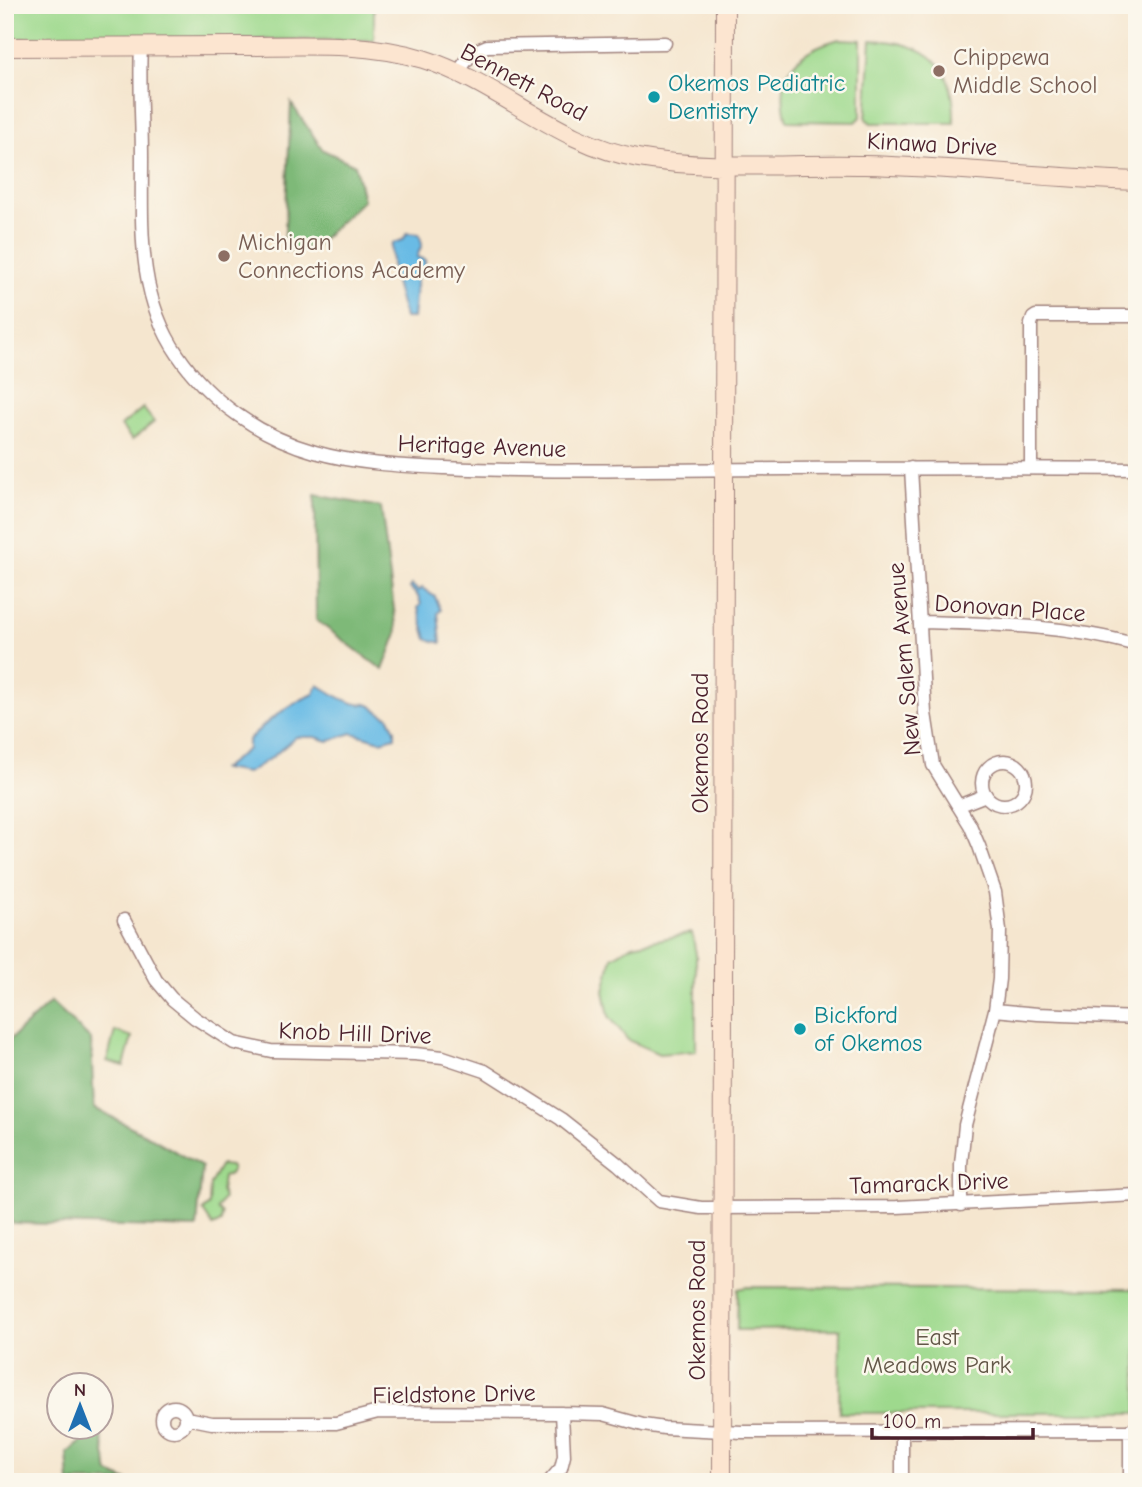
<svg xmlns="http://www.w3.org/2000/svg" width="1142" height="1487" viewBox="0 0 1142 1487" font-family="'Comic Neue',sans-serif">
<rect width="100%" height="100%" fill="#fbf7ec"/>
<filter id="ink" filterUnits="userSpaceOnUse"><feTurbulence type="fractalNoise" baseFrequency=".0143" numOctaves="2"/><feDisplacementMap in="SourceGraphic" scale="14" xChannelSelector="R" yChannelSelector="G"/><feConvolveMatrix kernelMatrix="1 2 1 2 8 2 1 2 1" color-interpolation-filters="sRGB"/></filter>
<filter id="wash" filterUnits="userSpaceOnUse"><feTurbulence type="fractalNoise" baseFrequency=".00686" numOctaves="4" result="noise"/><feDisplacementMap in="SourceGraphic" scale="28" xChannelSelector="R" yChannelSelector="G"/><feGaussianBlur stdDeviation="1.57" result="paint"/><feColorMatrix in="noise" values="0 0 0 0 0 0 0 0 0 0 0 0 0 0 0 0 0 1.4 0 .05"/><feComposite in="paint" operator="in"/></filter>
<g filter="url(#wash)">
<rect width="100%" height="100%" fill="#f5e6cf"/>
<path fill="#9ed98d" stroke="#747c5c" stroke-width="2" d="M 5,5 L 374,5 L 374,40 L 5,39 Z
M 840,39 L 861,40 L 861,117 L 856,122 L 787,121 C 774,73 796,50 840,39 Z
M 871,40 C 928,42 956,64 954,123 L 871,123 L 866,119 Z
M 143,408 L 154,422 L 132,440 L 121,426 Z
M 692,933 L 696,954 L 696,1051 L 659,1054 L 628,1040 L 609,1016 L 604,991 L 612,957 L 633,945 Z
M 115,1031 L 132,1037 L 124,1066 L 107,1061 Z
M 221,1165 L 230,1166 L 232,1170 L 230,1174 L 223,1177 L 221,1191 L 224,1198 L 217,1209 L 222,1214 L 221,1222 L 213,1226 L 203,1211 L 209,1205 L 210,1184 Z
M 748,1287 L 1137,1289 L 1137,1413 L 839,1413 L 840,1329 L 737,1330 L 738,1289 Z"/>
<path fill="#7eb978" stroke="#646c52" stroke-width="2" d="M 291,103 L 323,150 L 355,165 L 363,200 L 315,246 L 284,251 Z
M 315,495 L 381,507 L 397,633 L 383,670 L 316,620 Z
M 51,1002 L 91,1040 L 94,1108 L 145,1134 L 202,1167 L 197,1228 L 13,1223 L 5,1211 L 5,1044 Z
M 100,1428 L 109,1473 L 130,1482 L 69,1482 L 67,1453 Z"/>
<path fill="#69bbe5" stroke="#5a6d88" stroke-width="2" d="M 407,233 L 419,234 L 422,244 L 417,257 L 425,260 L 425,268 L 417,276 L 413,318 L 405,318 C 398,293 389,269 392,243 L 403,240 Z
M 412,585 L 418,591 L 422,588 L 435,597 L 441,610 L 438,613 L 441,643 L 427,639 L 418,608 L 421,604 L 418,596 L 410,588 Z
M 318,685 C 328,691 345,703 358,704 C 368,706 358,701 369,705 C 377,708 380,715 388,716 L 395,730 L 395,737 L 381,741 L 352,733 L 328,741 L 315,737 L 296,737 L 271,758 L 247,773 L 222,769 L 248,749 L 248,740 C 267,721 289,704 314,694 Z"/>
</g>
<g filter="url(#ink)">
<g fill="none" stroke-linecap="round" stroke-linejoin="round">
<defs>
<path id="street" d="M 141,46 C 139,84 142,121 142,158 C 142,227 137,296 178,355 C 209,401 261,437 315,452 C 356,464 402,466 445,468 C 511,471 577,471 643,470 C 807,469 972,467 1137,469
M 458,72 L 473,52 L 487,46 L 665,43
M 911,468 L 925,713 L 933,765 L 970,825 L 979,846 L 995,892 L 1000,930 L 999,979 L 995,1010 L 965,1125 L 961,1164 L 961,1205
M 1031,468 L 1031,324 L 1033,318 L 1036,316 L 1137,316
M 921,622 C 994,624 1066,625 1137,645
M982 783a22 22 0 1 1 44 0a22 22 0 1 1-44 0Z
M 958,806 L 986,795
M 124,920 L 156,980 L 172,999 L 195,1018 L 234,1043 L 271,1051 L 415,1054 L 443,1057 L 485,1071 L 561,1119 L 618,1164 L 659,1201 L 701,1208 L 897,1207 L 1137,1195
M 995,1010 L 1038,1014 L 1137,1018
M162 1419a12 12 0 1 1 24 0a12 12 0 1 1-24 0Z
M 187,1418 L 212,1423 L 336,1423 L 378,1412 L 562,1413 L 603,1414 L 643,1425 L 664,1428 L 742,1432 L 1137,1431
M 549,1482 L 561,1468 L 564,1456 L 562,1413
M 902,1482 L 902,1430
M 1130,1482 L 1130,1430"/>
<path id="secondary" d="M 5,47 C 83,47 160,46 238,46 C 299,46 363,41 423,59 C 500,83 557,144 638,158 C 712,171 789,163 864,165 C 955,167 1046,178 1137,181
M 722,1482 L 725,5"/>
</defs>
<use href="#street" stroke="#a0827d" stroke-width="15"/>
<use href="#secondary" stroke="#a0827d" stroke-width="20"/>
<use href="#street" stroke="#fff" stroke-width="12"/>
<use href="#secondary" stroke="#fce5d0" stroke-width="18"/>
</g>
</g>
<g fill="#8d6e63" stroke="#fbf7ec" stroke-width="2.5">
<circle cx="939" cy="71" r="7"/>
<circle cx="224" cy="256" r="7"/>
</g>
<g fill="#0f9aa8" stroke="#fbf7ec" stroke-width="2.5">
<circle cx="654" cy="97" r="7"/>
<circle cx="800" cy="1029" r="7"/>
</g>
<g text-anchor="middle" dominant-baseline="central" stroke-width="5" stroke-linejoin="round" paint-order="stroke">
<g font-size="24" fill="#785e54" stroke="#fbf7ec" text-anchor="start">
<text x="953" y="57">Chippewa<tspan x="953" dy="28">Middle School</tspan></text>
<text x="238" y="242">Michigan<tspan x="238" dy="28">Connections Academy</tspan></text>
</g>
<g font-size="24" fill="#4a1f2b" stroke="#fbf7ec">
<text transform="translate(524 82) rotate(28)">Bennett Road</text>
<text transform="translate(932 144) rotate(3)">Kinawa Drive</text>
<text transform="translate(482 446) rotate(2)">Heritage Avenue</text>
<text transform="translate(1010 608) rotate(4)">Donovan Place</text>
<text transform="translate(904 659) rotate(-95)">New Salem Avenue</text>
<text transform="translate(700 743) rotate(-90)">Okemos Road</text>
<text transform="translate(355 1033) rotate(2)">Knob Hill Drive</text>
<text transform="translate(929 1183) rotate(-2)">Tamarack Drive</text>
<text transform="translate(697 1310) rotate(-90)">Okemos Road</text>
<text transform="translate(454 1394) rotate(-1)">Fieldstone Drive</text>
</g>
<g font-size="24" fill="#0d838f" stroke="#fbf7ec" text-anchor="start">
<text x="668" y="83">Okemos Pediatric<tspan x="668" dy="28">Dentistry</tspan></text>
<text x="814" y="1015">Bickford<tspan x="814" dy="28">of Okemos</tspan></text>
</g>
<g font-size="24" fill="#635748" stroke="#fbf7ec">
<text x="937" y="1337">East<tspan x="937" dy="28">Meadows Park</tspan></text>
</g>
</g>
<rect width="1142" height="1487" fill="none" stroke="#fbf7ec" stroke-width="28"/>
<g transform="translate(80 1406)"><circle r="33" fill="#fbf7ec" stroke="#b4a19f" stroke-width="2"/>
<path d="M0-5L12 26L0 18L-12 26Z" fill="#1f6fb2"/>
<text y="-10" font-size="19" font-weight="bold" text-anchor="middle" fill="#4a1f2b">N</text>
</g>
<path d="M872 1428v10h161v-10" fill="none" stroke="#4a1f2b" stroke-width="3.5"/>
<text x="883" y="1428" font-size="21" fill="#4a1f2b" stroke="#fbf7ec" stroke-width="5" paint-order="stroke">100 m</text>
</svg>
